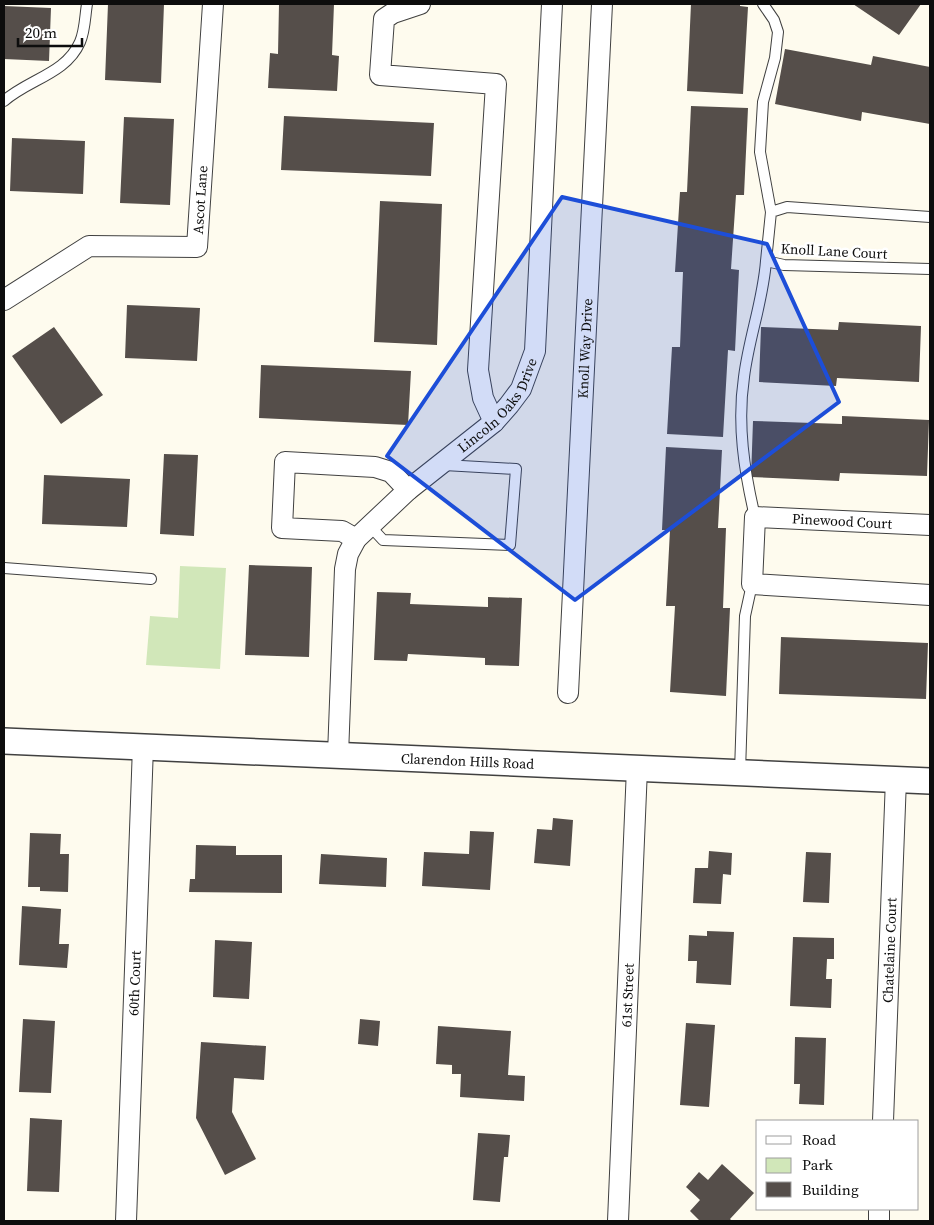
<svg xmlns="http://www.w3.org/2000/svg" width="934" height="1225" viewBox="0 0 934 1225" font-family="'Source Serif 4',serif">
<rect width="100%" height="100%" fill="#fefbee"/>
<path fill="#d1e7b9" d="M 180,566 L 226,568 L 220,669 L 146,665 L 150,616 L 178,618 Z"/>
<path fill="#554e4a" d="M 108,4 L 164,4 L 161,83 L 105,80 Z
M 279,4 L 334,4 L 332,55 L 339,56 L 337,91 L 268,88 L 270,53 L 278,54 Z
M 691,4 L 740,4 L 740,6 L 748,7 L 743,94 L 687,91 Z
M 853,4 L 921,4 L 899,35 Z
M 4,6 L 51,8 L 49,61 L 4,59 Z
M 785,49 L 871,65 L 873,56 L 930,67 L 930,124 L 862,112 L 861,121 L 775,104 Z
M 691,106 L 748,108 L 744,195 L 736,195 L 731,269 L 739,270 L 735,351 L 728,350 L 723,437 L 667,434 L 672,347 L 680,347 L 683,272 L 675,272 L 680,192 L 687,192 Z
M 284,116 L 434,123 L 431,176 L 281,170 Z
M 124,117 L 174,119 L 170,205 L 120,203 Z
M 12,138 L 85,141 L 83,194 L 10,191 Z
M 380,201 L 442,204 L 437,345 L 374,342 Z
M 127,305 L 200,308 L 197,361 L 125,358 Z
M 839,322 L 921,326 L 919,382 L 837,378 L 836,386 L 759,382 L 761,327 L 838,330 Z
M 54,327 L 103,395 L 61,424 L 12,356 Z
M 261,365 L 411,371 L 408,425 L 259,418 Z
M 842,416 L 929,420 L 927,476 L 840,473 L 839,481 L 751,477 L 753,421 L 842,424 Z
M 666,447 L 722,450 L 718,528 L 726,528 L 723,608 L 730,608 L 726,696 L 670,692 L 675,606 L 666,606 L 670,530 L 662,530 Z
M 164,454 L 198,455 L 194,536 L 160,534 Z
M 44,475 L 130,479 L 127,527 L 42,524 Z
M 249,565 L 312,567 L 309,657 L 245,655 Z
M 377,592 L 411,593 L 410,604 L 488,607 L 488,597 L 522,598 L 519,666 L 485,665 L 485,658 L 408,654 L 407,661 L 374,660 Z
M 781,637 L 928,643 L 926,699 L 779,694 Z
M 553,818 L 573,820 L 570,866 L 534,863 L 537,829 L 552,830 Z
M 470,831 L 494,832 L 490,890 L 422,886 L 424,852 L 469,854 Z
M 30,833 L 61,834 L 60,854 L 69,854 L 68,892 L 40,891 L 40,887 L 28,887 Z
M 196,845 L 236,846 L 236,855 L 282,855 L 282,893 L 189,892 L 190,879 L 195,879 Z
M 709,851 L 732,853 L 731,875 L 723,874 L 721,904 L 693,903 L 695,868 L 708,868 Z
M 806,852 L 831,853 L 829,903 L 803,902 Z
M 321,854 L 387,858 L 386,887 L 319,884 Z
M 22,906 L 61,909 L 59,944 L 69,944 L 67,968 L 19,965 Z
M 707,931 L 734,932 L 731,985 L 696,983 L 697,961 L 688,961 L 689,935 L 707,936 Z
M 793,937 L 834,938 L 834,959 L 827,959 L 826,979 L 832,979 L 831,1008 L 790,1006 Z
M 215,940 L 252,942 L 249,999 L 213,997 Z
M 23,1019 L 55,1021 L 51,1093 L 19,1092 Z
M 360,1019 L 380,1021 L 378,1046 L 358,1044 Z
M 686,1023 L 715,1025 L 709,1107 L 680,1105 Z
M 438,1026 L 511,1031 L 508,1075 L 525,1076 L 524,1101 L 460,1097 L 461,1074 L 452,1074 L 452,1065 L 436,1064 Z
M 795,1037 L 826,1038 L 824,1105 L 799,1104 L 800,1084 L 794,1084 Z
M 201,1042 L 266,1046 L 264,1080 L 234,1078 L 232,1112 L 256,1159 L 225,1175 L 196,1118 Z
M 30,1118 L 62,1120 L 59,1192 L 27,1191 Z
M 478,1133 L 510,1135 L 508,1157 L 504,1157 L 500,1202 L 473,1200 Z
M 722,1164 L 754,1193 L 730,1219 L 732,1221 L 700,1221 L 690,1211 L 700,1200 L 686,1187 L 699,1172 L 708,1180 Z"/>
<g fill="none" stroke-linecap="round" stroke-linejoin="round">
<defs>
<path id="service" d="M 763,4 L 774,20 L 778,32 L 775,58 L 763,102 L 760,152 L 771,212
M 4,101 C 29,79 66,74 80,42 C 85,31 85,16 87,4
M 930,217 L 787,207 L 771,212 L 766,261 L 784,265 L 930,269
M 755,517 C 744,470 737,424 744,377 C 749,337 763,301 766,261
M 370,526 L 383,540 L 510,545 L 516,469 L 444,465
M 4,568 L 151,579
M 740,772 L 745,616 L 752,584"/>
<g id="minor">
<path d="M 420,4 L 393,13 L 384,19 L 380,75 L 496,84 L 478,370 L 483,398 L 494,422"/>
<path id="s1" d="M 4,300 L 89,246 L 197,247 L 213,4"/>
<path d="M 930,525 L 755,517 L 752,584 L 930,595"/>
<path d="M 356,539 L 342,531 L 282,528 L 285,462 L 375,467 L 391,472 L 408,490"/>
<path id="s2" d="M 568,693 L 602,4"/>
<path id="s3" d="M 338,755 L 345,569 L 348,554 L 356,539 L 408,490 L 494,422 L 509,405 L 521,389 L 535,351 L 552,4"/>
<path id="s4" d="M 883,1121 L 896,779"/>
<path id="s5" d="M 126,1221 L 143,746"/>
<path id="s6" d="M 618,1221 L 637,768"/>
<path d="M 879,1221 L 879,1209"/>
</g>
<g id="tertiary">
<path id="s7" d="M 4,741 L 930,781"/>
</g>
</defs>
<use href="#service" stroke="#404040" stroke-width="12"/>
<use href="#minor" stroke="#404040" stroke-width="22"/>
<use href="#tertiary" stroke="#404040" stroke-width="28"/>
<use href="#service" stroke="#fff" stroke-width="10"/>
<use href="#minor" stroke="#fff" stroke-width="20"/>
<use href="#tertiary" stroke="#fff" stroke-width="25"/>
</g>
<path fill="#1d4ed8" fill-opacity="0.2" stroke="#1d4ed8" stroke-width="4" stroke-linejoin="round" d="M 562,197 L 767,244 L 839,402 L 575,600 L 387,456 Z"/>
<g text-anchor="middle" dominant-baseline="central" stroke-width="5" stroke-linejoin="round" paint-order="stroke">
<g font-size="14" fill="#0d0d0d" stroke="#fff">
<text stroke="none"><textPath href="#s1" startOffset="256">Ascot Lane</textPath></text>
<text transform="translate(834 251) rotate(3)">Knoll Lane Court</text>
<text stroke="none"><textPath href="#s2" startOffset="345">Knoll Way Drive</textPath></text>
<text stroke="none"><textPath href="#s3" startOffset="415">Lincoln Oaks Drive</textPath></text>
<text transform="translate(842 521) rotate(3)">Pinewood Court</text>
<text stroke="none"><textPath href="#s7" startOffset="464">Clarendon Hills Road</textPath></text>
<text stroke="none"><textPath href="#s4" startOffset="171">Chatelaine Court</textPath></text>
<text stroke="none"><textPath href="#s5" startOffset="238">60th Court</textPath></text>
<text stroke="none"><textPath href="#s6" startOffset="226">61st Street</textPath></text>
</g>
</g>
<rect width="934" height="1225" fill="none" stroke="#0d0d0d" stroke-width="10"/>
<rect x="756" y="1120" width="162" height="90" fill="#ffffff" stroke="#9e9e9e"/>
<rect x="766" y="1136" width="25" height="8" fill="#ffffff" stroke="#9e9e9e"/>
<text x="802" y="1145" font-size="15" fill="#0d0d0d">Road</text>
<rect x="766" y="1158" width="25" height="15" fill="#d1e7b9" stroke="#9e9e9e"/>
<text x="802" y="1170" font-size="15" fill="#0d0d0d">Park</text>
<rect x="766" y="1182" width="25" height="15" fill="#554e4a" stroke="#9e9e9e"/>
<text x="802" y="1195" font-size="15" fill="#0d0d0d">Building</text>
<path d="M18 38v8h64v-8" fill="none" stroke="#0d0d0d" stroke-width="2.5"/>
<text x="25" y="38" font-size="15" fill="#0d0d0d" stroke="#ffffff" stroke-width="4" paint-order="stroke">20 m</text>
</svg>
